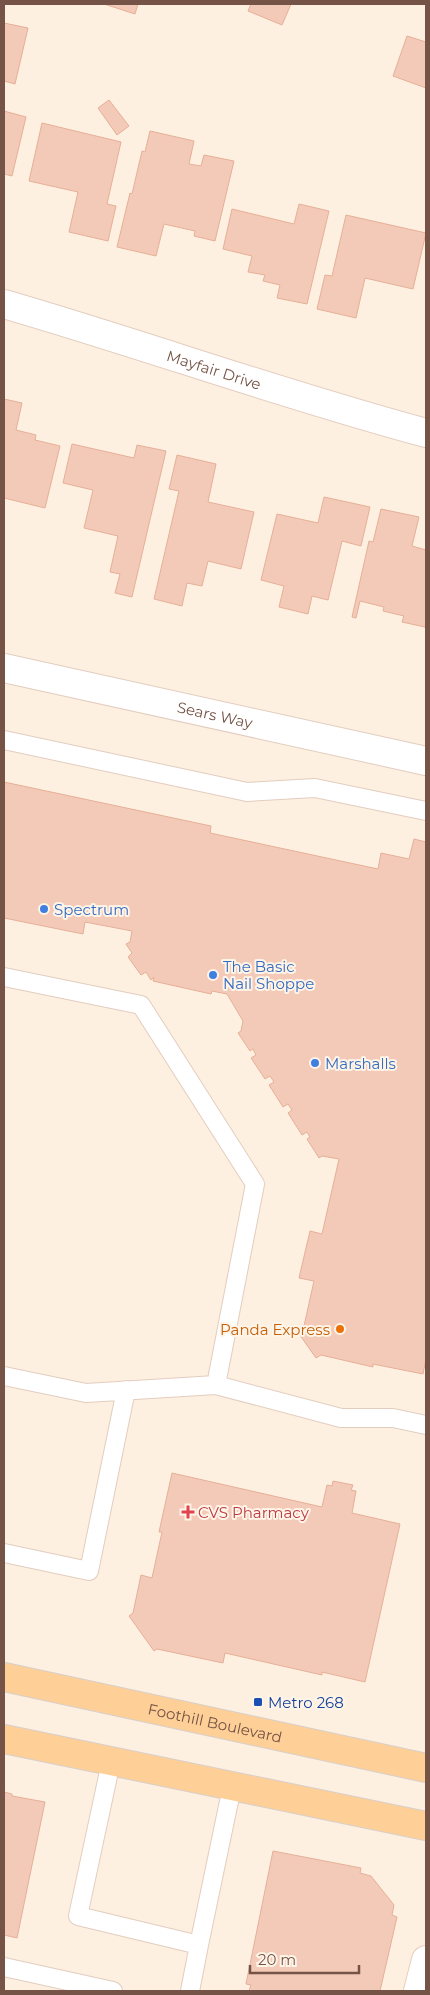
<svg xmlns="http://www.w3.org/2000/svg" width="430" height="1995" viewBox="0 0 430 1995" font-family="Montserrat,sans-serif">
<rect width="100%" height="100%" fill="#fdf0e1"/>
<path fill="#f3cab7" stroke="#e7af97" d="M 104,4 L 138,4 L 135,14 Z
M 251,4 L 291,4 L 282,25 L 248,11 Z
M 4,23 L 28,28 L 15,84 L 4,81 Z
M 407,36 L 426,42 L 426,88 L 393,76 Z
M 109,100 L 129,126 L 117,135 L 98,108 Z
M 4,111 L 26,117 L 12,176 L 4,174 Z
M 42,123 L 121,142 L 107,204 L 116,206 L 108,241 L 69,232 L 78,192 L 29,181 Z
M 150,131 L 194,141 L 189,164 L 201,166 L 204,155 L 234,161 L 215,241 L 194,236 L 195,231 L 164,224 L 156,256 L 117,247 L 130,193 L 132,194 L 142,151 L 145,152 Z
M 299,204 L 329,211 L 307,304 L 277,298 L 280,285 L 263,281 L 265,275 L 248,272 L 252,256 L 223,249 L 232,209 L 294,224 Z
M 346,215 L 426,233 L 413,289 L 365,278 L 356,318 L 317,309 L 325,275 L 332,276 Z
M 4,399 L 22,403 L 16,430 L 36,435 L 35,440 L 60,446 L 45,508 L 4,498 Z
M 72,444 L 134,458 L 137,445 L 166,451 L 132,597 L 115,593 L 120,574 L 110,572 L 118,536 L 84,528 L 93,490 L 63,483 Z
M 177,455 L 216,464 L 208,502 L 254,512 L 241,569 L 208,561 L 202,586 L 187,583 L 182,606 L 154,599 L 179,491 L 169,489 Z
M 324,497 L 370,507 L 361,546 L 342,541 L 328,600 L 312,596 L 308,614 L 279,607 L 284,586 L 261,580 L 277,514 L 318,523 Z
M 381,509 L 419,517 L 412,546 L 426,550 L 426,630 L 425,627 L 402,622 L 404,616 L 383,611 L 384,607 L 360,601 L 356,618 L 352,617 L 369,541 L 373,542 Z
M 4,782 L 211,826 L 210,833 L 378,869 L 381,853 L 409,859 L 414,839 L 426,842 L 426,1359 L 423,1374 L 373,1364 L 373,1367 L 321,1355 L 316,1358 L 297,1331 L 304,1326 L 314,1281 L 299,1278 L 310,1231 L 322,1234 L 339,1159 L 322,1156 L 319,1158 L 307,1139 L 310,1137 L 307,1132 L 302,1135 L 288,1113 L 292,1110 L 288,1104 L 283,1107 L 269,1085 L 274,1082 L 270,1076 L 265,1079 L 251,1058 L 256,1055 L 253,1049 L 250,1051 L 238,1033 L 241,1031 L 243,1021 L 227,994 L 212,991 L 211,994 L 153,981 L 154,977 L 151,980 L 146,972 L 141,975 L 128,957 L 132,953 L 126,944 L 130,942 L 132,931 L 85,922 L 83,934 L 4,918 Z
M 172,1473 L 322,1507 L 327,1485 L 332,1486 L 333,1481 L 353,1485 L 351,1490 L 356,1491 L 352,1513 L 400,1524 L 365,1682 L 322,1672 L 322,1675 L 225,1653 L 223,1663 L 157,1649 L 154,1651 L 129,1616 L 133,1613 L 141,1575 L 152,1578 L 162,1532 L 159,1532 Z
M 4,1792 L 12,1794 L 12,1796 L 45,1802 L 17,1938 L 4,1935 Z
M 273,1851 L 361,1868 L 360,1873 L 371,1876 L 394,1905 L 392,1915 L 397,1917 L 380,1991 L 249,1991 L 251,1985 L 246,1984 Z"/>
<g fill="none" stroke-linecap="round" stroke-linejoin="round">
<defs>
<path id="service" d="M 4,740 L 247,792 L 315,788 L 426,811
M 4,977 L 141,1005 L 255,1184 L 216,1385
M 4,1376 L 86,1393 L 216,1385 L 341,1418 L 393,1418 L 426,1425
M 4,1553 L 89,1571 L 126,1390
M 111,1762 L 78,1916 L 199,1945 L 232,1787
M 4,1967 L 113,1991
M 190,1991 L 199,1945"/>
<g id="minor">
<path id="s1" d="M 4,304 C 145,345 284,395 426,433"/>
<path id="s2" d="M 4,668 L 426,761"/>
</g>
<path id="secondary" d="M 418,1991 L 426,1960"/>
<g id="primary">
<path id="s3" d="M 4,1677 L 426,1768"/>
<path d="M 4,1739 L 426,1826"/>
</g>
</defs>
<use href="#service" stroke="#e3cdbf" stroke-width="20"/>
<use href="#minor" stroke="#e3cdbf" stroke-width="30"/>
<use href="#secondary" stroke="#e9cdbc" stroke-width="30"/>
<use href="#primary" stroke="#d8cfcb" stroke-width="30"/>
<use href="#service" stroke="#fff" stroke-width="18"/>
<use href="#minor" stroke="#fff" stroke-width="28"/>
<use href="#secondary" stroke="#fff" stroke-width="28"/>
<use href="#primary" stroke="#fecf96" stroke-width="28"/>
</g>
<g fill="#3f7fe0" stroke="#fff4e8" stroke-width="2">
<circle cx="44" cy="909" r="5"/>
<circle cx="213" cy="975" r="5"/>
<circle cx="315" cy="1063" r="5"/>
</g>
<circle fill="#e8710a" stroke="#fff4e8" stroke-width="2" cx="340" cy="1329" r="5"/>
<path fill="#e0444e" stroke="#fff4e8" stroke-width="2" d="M185.5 1504.5h5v5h5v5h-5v5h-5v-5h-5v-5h5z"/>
<rect fill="#1a4fb4" stroke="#fff4e8" stroke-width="2" x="253" y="1697" width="10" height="10" rx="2.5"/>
<g text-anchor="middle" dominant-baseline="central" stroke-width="4" stroke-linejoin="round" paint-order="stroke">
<g font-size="15" fill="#755447" stroke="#fff4e8">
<text stroke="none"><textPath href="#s1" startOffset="220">Mayfair Drive</textPath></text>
<text stroke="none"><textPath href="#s2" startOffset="216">Sears Way</textPath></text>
<text stroke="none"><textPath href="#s3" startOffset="216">Foothill Boulevard</textPath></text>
</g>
<g font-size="15" fill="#366cbe" stroke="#fff4e8" text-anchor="start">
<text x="54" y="909">Spectrum</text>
<text x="223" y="966">The Basic<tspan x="223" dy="17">Nail Shoppe</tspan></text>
<text x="325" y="1063">Marshalls</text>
</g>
<g font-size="15" fill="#c56008" stroke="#fff4e8" text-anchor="end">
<text x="330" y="1329">Panda Express</text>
</g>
<g font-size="15" fill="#be3a42" stroke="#fff4e8" text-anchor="start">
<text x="198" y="1512">CVS Pharmacy</text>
</g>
<g font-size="15" fill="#164399" stroke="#fff4e8" text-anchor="start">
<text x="268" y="1702">Metro 268</text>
</g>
</g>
<rect width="430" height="1995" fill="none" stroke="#755447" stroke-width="10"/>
<path d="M250 1965v8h109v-8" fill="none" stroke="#755447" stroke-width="2.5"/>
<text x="258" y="1965" font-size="15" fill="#755447" stroke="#fff4e8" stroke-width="4" paint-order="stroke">20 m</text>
</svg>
